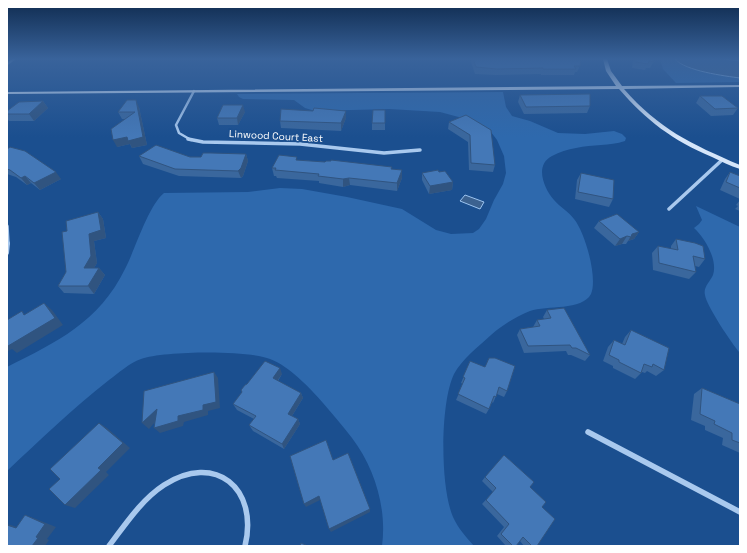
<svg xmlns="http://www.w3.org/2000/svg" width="747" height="553" viewBox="0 0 747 553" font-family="'Space Grotesk',sans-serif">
<rect width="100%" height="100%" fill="#1b4f8f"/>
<path fill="#2e69ad" d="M 660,59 L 675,59 C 685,71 725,76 740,78 L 740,82 L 676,83 L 663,69 Z
M 503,92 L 506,107 L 512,116 L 530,121 L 558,133 L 585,134 L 614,131 L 622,134 L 626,138 L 625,141 C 617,144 609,144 601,145 C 585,146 567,148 552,156 C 534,165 544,189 554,200 C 560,207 569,212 574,219 C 585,232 598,278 591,294 C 582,311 547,305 530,311 C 515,317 503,325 491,335 C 479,346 462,359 454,374 C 440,403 440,487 453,517 C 458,528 466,537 474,546 L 382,546 C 387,509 375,468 352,438 C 343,426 333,415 323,403 C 310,388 289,366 270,359 C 248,350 164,351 141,359 C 129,363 119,373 109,380 C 73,408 40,440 7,471 L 7,367 C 57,342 99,322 125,269 C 135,250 148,206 164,193 L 248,192 L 280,188 L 302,189 L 347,197 L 402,209 L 436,230 L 451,234 L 473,233 L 479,229 L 486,219 L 494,200 L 503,184 L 506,173 L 504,156 L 497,140 L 491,132 L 466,119 L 440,112 L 389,109 L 315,111 L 305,108 L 294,100 L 243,99 L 239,97 L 237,94 Z
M 696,206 L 740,227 L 740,353 C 732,344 706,305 705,295 C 703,287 710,282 713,275 C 718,260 705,238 694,228 L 699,224 L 702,220 Z"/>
<path fill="#3c6290" stroke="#9cc4f0" d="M 675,59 L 723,59 L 740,61 L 740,78 C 725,76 685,71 675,59 Z
M 465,195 L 484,202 L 480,209 L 460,201 Z"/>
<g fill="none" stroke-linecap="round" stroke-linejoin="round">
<path stroke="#a9c9ee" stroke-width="2.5" d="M 7,64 L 14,59
M 191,140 L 179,133 L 176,125 L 194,91"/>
<path stroke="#a9c9ee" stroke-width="3.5" d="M 188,139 L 203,142 L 300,144 L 384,153 L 420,150
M 669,209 L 722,160
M 7,226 L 8,244"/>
<path stroke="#a9c9ee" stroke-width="4" d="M 7,253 L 8,243"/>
<path stroke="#a9c9ee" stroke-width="5.5" d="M 588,432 L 740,512
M 109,546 C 125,525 141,500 164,485 C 215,452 259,488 245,546"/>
<path fill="#d6e6fa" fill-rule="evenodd" d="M 603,59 L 607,59 L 611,71 L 622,86 L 740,85 L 740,87 L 624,89 C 659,129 691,144 740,165 L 740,169 C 730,166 721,161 712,157 C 672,140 647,121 619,89 L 7,94 L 7,92 L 616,86 L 606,71 Z"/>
</g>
<path fill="#3a679d" d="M 470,59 L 581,59 L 580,66 L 577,72 L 575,72 L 574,75 L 541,75 L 541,74 L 496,75 L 475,74 Z
M 633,59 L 655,59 L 650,68 L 646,68 L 645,70 L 632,68 Z
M 520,95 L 590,106 L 587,113 L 524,114 L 518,102 Z
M 700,96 L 738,108 L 733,115 L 711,116 L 696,103 Z
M 43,101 L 48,108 L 34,121 L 9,121 L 7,119 L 7,111 Z
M 139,107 L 147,145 L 132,148 L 130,144 L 117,147 L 125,119 L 122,119 L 118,112 Z
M 385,110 L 385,130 L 372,130 L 372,123 Z
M 313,111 L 346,111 L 346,118 L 341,131 L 281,128 L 280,121 Z
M 245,112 L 238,125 L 219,125 L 217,118 Z
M 466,115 L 495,165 L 493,172 L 469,170 L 468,142 L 448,129 L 449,122 Z
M 7,149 L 61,179 L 40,190 L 31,183 L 27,185 L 16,177 L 7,174 Z
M 246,154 L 248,161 L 243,176 L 241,178 L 179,176 L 143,164 L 139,156 L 201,157 Z
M 298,160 L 392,167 L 391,169 L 402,170 L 402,178 L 397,191 L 350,185 L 343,187 L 319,183 L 319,181 L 277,178 L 276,176 L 274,176 L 272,168 Z
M 439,172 L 453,182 L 452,190 L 429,194 L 422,180 L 422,173 Z
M 730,172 L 740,176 L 740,199 L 720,190 L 725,179 Z
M 581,173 L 613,199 L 609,207 L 575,199 L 577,180 Z
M 740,200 L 740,211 L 735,209 L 738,206 L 736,205 Z
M 98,212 L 103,219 L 106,238 L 94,241 L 97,263 L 94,268 L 99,268 L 105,275 L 94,294 L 64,293 L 58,286 L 66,272 L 67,231 Z
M 599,221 L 639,232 L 634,239 L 628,241 L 626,244 L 622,244 L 615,246 L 594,228 Z
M 676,239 L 705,259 L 699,267 L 695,266 L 696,272 L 689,279 L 653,270 L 652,253 L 658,246 L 671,249 L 671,246 Z
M 547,310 L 590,355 L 585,361 L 571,355 L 568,355 L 566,351 L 524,353 L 517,335 L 520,329 L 533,327 L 537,320 L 544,319 L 543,317 Z
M 631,330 L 664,370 L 656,376 L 647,371 L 645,373 L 642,372 L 635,379 L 613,368 L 613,366 L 603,361 L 608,347 L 614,340 L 622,344 L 625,337 Z
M 470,361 L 507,391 L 504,397 L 497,394 L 493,403 L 492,402 L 489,409 L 486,414 L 456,400 L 463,384 L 461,383 Z
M 282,374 L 278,381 L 301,393 L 303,398 L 292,416 L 298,419 L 300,424 L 284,449 L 253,431 L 249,425 L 254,419 L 237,410 L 233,404 L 242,392 Z
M 702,388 L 740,404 L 740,453 L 722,445 L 723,438 L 705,430 L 705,426 L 691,420 L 694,394 Z
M 485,477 L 530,487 L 542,507 L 537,546 L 524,546 L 520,541 L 516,546 L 506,546 L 497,536 L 504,527 L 482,504 L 493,492 L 482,481 Z"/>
<path fill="#305480" d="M 136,100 L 139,107 L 147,145 L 132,148 L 130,144 L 117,147 L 113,140 L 127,137 L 143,137 Z
M 43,101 L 48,108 L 34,121 L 29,114 Z
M 243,105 L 245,112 L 238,125 L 237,118 Z
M 346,111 L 346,118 L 341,131 L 341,123 Z
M 246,154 L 248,161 L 243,176 L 241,178 L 238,171 Z
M 402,170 L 402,178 L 397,191 L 397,183 Z
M 56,172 L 61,179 L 40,190 L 34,183 Z
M 25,176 L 31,183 L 27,185 L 21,178 Z
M 349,178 L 350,185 L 343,187 L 343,179 Z
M 453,182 L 452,190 L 429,194 L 430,186 Z
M 98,212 L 103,219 L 106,238 L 94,241 L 97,263 L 90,275 L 84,268 L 89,234 Z
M 639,232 L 634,239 L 628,241 L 632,234 Z
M 627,236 L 622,244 L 615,246 L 620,239 Z
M 99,268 L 105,275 L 94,294 L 88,286 Z
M 44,303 L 52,310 L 63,325 L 17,353 L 12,349 L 8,351 L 7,351 L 7,343 Z
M 280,368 L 282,374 L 275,384 L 273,378 Z
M 214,372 L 218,378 L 220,408 L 208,411 L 208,415 L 184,422 L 183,426 L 160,433 L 154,428 L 203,405 Z
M 301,393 L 303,398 L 290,419 L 288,414 Z
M 157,409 L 162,414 L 149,429 L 142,423 Z
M 298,419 L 300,424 L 284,449 L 282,444 Z
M 99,423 L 107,428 L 130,448 L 106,472 L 109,475 L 75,508 L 65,505 L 98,468 Z
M 319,496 L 320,500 L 306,507 L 304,504 Z
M 370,509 L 370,512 L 331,532 L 329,529 Z
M 25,515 L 36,519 L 56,527 L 47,539 L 49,540 L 45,546 L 32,546 Z
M 7,524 L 14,526 L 27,531 L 16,528 L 7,525 Z"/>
<path fill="#4478b7" stroke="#305480" d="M 473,59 L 581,59 L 580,66 L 574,66 L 576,69 L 543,69 L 543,68 L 497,69 L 476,67 Z
M 635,59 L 654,59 L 654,62 L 649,61 L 648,64 L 635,62 Z
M 590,94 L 590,106 L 526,107 L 520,95 Z
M 700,96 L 722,96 L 738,108 L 715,109 Z
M 127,100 L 136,100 L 143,137 L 128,141 L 127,137 L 113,140 L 111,129 L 135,112 L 118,112 Z
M 43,101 L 29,114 L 7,114 L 7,111 L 19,102 Z
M 223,105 L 243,105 L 237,118 L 217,118 Z
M 314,108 L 346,111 L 341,123 L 280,121 L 281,109 L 313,111 Z
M 373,110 L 385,110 L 385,123 L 372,123 Z
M 466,115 L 491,130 L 495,165 L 471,163 L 470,135 L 449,122 Z
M 156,145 L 190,157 L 201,157 L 203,153 L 211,153 L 246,154 L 241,168 L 238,171 L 175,169 L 139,156 Z
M 10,147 L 25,151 L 56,172 L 34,183 L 25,176 L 21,178 L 10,170 L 7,169 L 7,149 Z
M 279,155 L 297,157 L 296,160 L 325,162 L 326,161 L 331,161 L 331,160 L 392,167 L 391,169 L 402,170 L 397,183 L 349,178 L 343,179 L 318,176 L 319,174 L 275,170 L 276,168 L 272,168 Z
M 438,170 L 439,172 L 445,171 L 453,182 L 430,186 L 422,173 Z
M 730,172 L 740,176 L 740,188 L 726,182 Z
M 581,173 L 614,180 L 613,199 L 578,192 Z
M 98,212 L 101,230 L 89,234 L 91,256 L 84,268 L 99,268 L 88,286 L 58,286 L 66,272 L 62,232 L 67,231 L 66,221 Z
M 617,214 L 639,232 L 632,234 L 631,237 L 627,236 L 620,239 L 599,221 Z
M 676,239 L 695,243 L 703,246 L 705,259 L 693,256 L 696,272 L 659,263 L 658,246 L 678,250 Z
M 44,303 L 55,318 L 8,346 L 7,345 L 7,320 L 22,311 L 24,315 Z
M 564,308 L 590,355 L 576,348 L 572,348 L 570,345 L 528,346 L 520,329 L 540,326 L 537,320 L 551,318 L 547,310 Z
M 631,330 L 669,348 L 664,370 L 653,364 L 652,367 L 644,364 L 641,373 L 619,362 L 619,360 L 609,355 L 614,340 L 625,345 Z
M 489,358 L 495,358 L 515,366 L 507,391 L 499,387 L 496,397 L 494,396 L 489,409 L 458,394 L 465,378 L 463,377 L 470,361 L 485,367 Z
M 265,361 L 280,368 L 273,378 L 301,393 L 288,414 L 298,419 L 282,444 L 249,425 L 256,416 L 233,404 L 242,392 L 241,390 L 245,385 L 247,384 Z
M 214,372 L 216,402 L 203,405 L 203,410 L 178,416 L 178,421 L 154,428 L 157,409 L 142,423 L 144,391 Z
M 702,388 L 740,404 L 740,443 L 732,440 L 732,433 L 714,424 L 715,421 L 700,414 Z
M 99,423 L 123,443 L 98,468 L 101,470 L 65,505 L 49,489 L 60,479 L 50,469 Z
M 326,440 L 333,460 L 348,453 L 370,509 L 329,529 L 319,496 L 304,504 L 290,456 Z
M 504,455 L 534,482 L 530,487 L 546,502 L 542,507 L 555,519 L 537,546 L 532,546 L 523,537 L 516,546 L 513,546 L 501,534 L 509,524 L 486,500 L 496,488 L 485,477 Z
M 25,515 L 45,524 L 36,537 L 38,538 L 32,546 L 7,546 L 7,525 L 16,528 Z
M 301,543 L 308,546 L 300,546 Z"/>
<linearGradient id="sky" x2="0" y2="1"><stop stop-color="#0f2b4f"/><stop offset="0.43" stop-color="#39639b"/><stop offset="1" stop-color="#39639b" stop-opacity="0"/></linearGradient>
<rect width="747" height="137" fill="url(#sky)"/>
<g text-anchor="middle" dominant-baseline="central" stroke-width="3.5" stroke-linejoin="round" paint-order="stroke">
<g font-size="10" fill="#fff" stroke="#1b4f8f">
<text transform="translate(276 136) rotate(3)">Linwood Court East</text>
</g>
</g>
<rect width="747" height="553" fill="none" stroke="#ffffff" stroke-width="16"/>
</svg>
